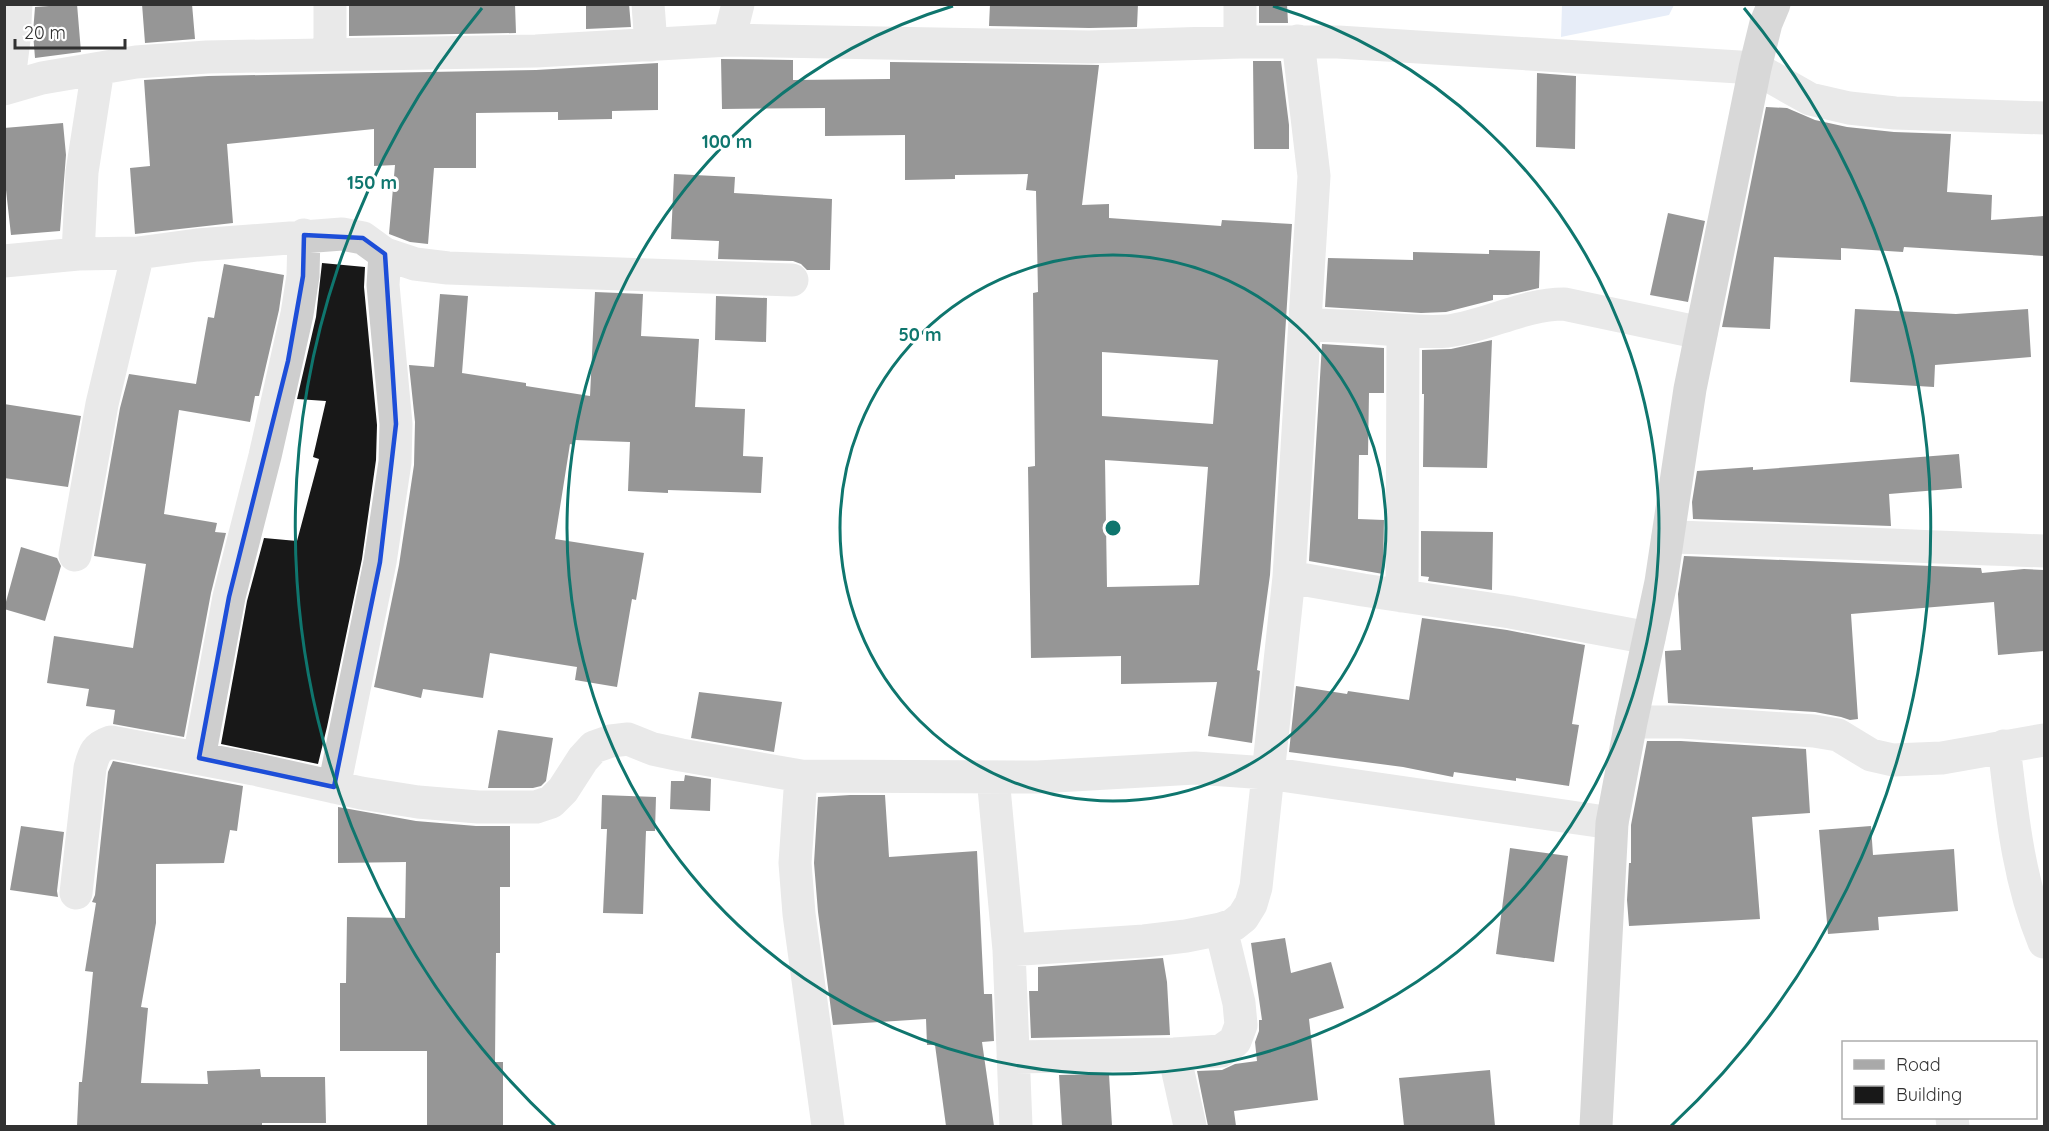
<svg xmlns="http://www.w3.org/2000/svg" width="2049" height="1131" viewBox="0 0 2049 1131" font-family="Quicksand,sans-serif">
<rect width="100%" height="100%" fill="#fff"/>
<path fill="#c9d8f0" d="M 1562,5 L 1562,4 L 1674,5 L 1669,15 L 1561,37 Z"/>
<path fill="#181818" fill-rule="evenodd" d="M 77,4 L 81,52 L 35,58 L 33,33 L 35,7 Z
M 142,4 L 192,4 L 195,39 L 145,43 Z
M 349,4 L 515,4 L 516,33 L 349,36 Z
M 586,4 L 629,4 L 631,27 L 586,29 Z
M 990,4 L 1138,4 L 1137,27 L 1089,28 L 989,26 Z
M 1259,4 L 1287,4 L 1288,23 L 1259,23 Z
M 721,59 L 793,60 L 793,80 L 890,79 L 890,62 L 1099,65 L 1082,205 L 1109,204 L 1109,218 L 1221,226 L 1222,220 L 1292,224 L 1270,575 L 1257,670 L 1260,671 L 1252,743 L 1208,736 L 1217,682 L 1121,684 L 1121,656 L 1031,658 L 1028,467 L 1035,466 L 1033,293 L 1038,292 L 1036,191 L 1026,190 L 1028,174 L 955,175 L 955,179 L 905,180 L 905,135 L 825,136 L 825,108 L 722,109 ZM 1102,352 L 1218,360 L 1213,424 L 1102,416 ZM 1105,460 L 1208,467 L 1199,585 L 1107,587 Z
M 1253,61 L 1281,61 L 1289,125 L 1289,149 L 1254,149 Z
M 658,63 L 658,110 L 612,111 L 612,119 L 558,120 L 558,112 L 476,113 L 476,168 L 434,168 L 428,244 L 410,242 L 389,234 L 395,165 L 374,166 L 374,129 L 227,144 L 233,223 L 135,234 L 130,168 L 150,166 L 144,80 L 208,76 L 536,70 Z
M 1537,73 L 1576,76 L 1575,149 L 1536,147 Z
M 1766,107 L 1787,108 L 1815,120 L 1847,127 L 1894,132 L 1951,134 L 1947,192 L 1992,195 L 1991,220 L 2044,216 L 2044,256 L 1904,247 L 1903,252 L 1841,248 L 1841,260 L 1774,257 L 1770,329 L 1722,327 Z
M 63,123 L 66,155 L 60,231 L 11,235 L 4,172 L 4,128 Z
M 674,174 L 735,177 L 734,193 L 832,199 L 830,270 L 807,270 L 801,264 L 793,261 L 718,259 L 719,241 L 671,239 Z
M 1668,213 L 1705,221 L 1688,302 L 1650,295 Z
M 1489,250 L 1540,251 L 1539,288 L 1508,295 L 1493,295 L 1493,300 L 1446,312 L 1421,313 L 1325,307 L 1328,258 L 1413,260 L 1413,252 L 1489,254 Z
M 322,263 L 365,267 L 364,287 L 377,425 L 376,460 L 362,559 L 327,727 L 318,764 L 221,744 L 247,601 L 264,538 L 297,541 L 319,459 L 313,457 L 326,401 L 297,399 L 316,317 Z
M 224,264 L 284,275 L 279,310 L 259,396 L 255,396 L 250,422 L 179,410 L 164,514 L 217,523 L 215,532 L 226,533 L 211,593 L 184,737 L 113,724 L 115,710 L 86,706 L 89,689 L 47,683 L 54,636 L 133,648 L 146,564 L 94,556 L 120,408 L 129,374 L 196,384 L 208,317 L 214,318 Z
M 595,292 L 643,294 L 641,336 L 699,339 L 695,407 L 745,409 L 743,456 L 763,457 L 761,493 L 668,490 L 668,493 L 628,491 L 630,442 L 575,440 L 574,445 L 570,444 L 555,539 L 644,553 L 636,600 L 632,599 L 617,687 L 575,680 L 577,667 L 490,653 L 483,698 L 423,689 L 421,698 L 374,687 L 399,565 L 414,465 L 415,422 L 409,365 L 434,367 L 440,294 L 468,296 L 462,373 L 526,383 L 526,386 L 590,396 Z
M 716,296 L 767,298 L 766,342 L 715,340 Z
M 1855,309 L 1956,314 L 2028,309 L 2031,357 L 1935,365 L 1934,387 L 1850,382 Z
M 1492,340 L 1487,468 L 1423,467 L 1424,394 L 1422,394 L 1422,350 L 1451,349 Z
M 1322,344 L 1384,348 L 1384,393 L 1369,393 L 1368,455 L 1359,455 L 1358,519 L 1384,520 L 1383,574 L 1309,561 Z
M 4,404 L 81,416 L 68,487 L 4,478 Z
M 1959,454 L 1962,488 L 1889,494 L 1891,526 L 1693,519 L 1692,502 L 1697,471 L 1753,467 L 1753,470 Z
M 1421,531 L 1493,532 L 1492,590 L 1428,581 L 1429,577 L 1421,576 Z
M 21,547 L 57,558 L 61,566 L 45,621 L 4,609 Z
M 1684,556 L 1981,568 L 1982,573 L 2024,569 L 2044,570 L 2044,651 L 1998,655 L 1994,602 L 1851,614 L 1858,719 L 1850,720 L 1841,717 L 1815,712 L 1668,703 L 1665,654 L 1665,651 L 1681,650 L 1678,594 Z
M 1422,618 L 1507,630 L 1585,645 L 1572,724 L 1579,725 L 1569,786 L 1516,778 L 1516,781 L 1454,772 L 1453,777 L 1403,767 L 1289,752 L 1296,686 L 1347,694 L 1348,691 L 1409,700 Z
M 699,692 L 782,702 L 774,752 L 691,738 Z
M 498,730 L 553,738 L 546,781 L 541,786 L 533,788 L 488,788 Z
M 1647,741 L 1681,741 L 1806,749 L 1810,813 L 1752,817 L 1760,919 L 1629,926 L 1627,900 L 1629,863 L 1631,863 L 1631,825 Z
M 113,761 L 243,786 L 237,831 L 230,830 L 224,863 L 156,864 L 156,923 L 141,1007 L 148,1008 L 141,1083 L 208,1084 L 207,1071 L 260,1069 L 261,1077 L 325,1077 L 326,1123 L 262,1123 L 262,1126 L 77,1126 L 79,1082 L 82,1082 L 93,972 L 85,971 L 96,903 L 92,902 L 95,895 L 108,772 Z
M 685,775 L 711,779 L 710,811 L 670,809 L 671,781 L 684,781 Z
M 602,795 L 656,797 L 655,831 L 646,831 L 643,914 L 603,913 L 607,829 L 601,829 Z
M 850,795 L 885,795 L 889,857 L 977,851 L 984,994 L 992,994 L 994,1041 L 982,1042 L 994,1126 L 946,1126 L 935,1045 L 927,1045 L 926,1019 L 833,1025 L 818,912 L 814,863 L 818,797 Z
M 338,807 L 416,821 L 476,826 L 510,826 L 510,887 L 500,887 L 500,953 L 496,953 L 495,1062 L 503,1062 L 503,1126 L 427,1126 L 427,1051 L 340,1051 L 340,983 L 346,983 L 347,917 L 405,918 L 406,862 L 338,863 Z
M 21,826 L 64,832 L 57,891 L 58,897 L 10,890 Z
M 1871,826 L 1873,855 L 1954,849 L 1958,911 L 1878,917 L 1879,930 L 1828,934 L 1819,830 Z
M 1510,848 L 1568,856 L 1554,962 L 1496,954 Z
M 1285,938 L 1291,973 L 1331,962 L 1344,1008 L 1309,1019 L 1318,1100 L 1234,1111 L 1236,1126 L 1208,1126 L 1197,1071 L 1222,1070 L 1235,1064 L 1257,1061 L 1255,1042 L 1259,1031 L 1259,1020 L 1262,1020 L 1251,943 Z
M 1163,958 L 1167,982 L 1170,1035 L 1031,1038 L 1029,991 L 1038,991 L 1038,967 Z
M 1490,1070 L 1495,1126 L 1404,1126 L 1399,1078 Z
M 1109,1074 L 1112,1126 L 1062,1126 L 1059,1075 Z"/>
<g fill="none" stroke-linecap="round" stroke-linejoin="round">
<path stroke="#cecece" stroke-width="33" d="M 648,4 L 651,45
M 1240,4 L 1240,42
M 729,40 L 738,4
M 330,54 L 330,4
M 8,87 L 14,40 L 16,4
M 4,89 L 42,78 L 136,62 L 207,57 L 536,51 L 729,40 L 1089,47 L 1240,42 L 1338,42 L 1755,68 L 1810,99 L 1849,108 L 1895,113 L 2044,118
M 78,254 L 82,172 L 98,69
M 4,261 L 78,254 L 138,253 L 197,245 L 342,234 L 363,238 L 385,254 L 415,264 L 448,268 L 792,280
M 1305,324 C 1328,326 1352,326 1375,328 C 1399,330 1424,333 1448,331 C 1488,326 1523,304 1564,304 L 1701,333
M 1668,537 C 1794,540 1919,547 2044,551
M 75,555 L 102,404 L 138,253
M 1289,577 L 1363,590 L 1510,612 L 1649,638
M 1402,596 L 1403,331
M 1631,722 L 1682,722 L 1814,731 L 1838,735 L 1871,755 L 1893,760 L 1942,758 L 2044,740
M 2004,746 C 2012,814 2018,879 2044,942
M 199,758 L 229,597 L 265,456 L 297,314 L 303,276 L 304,235
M 993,777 L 1009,950 L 1016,1126
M 334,787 L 380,562 L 395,462 L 396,424 L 383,285 L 385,254
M 76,893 L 90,768 C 94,753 96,747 111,742 L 254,769 L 361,793 L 418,802 L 478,807 L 536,807 L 551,802 L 563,790 L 583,759 L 594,747 L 611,741 L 628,739 L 653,749 L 681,755 L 801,776
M 1009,950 L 1144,941 L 1186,936 L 1221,929 L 1233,925 L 1243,917 L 1251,904 L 1256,887 L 1289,577 L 1314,176 L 1298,41
M 1174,1054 L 1190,1126
M 1013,1057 L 1174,1054 L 1221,1051 L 1235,1041 L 1241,1025 L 1239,1003 L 1221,929
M 1952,1118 L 1953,1126
M 828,1126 L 799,914 L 795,863 L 801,776 L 1038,777 L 1195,768 L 1267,773 L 1612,823"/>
<path stroke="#a9a9a9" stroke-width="33" d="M 1596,1126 L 1612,823 L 1631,722 L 1661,582 L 1690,389 L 1755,68 L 1766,23 L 1774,4"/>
</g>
<path d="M0 0H2049V1131H0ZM 304,235 L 363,238 L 385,254 L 396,424 L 380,562 L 334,787 L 199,758 L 229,597 L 288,361 L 303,276 Z" fill="#fff" fill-opacity=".55" fill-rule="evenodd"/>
<path fill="none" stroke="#1d4ed8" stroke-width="4.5" stroke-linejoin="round" d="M 304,235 L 363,238 L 385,254 L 396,424 L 380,562 L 334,787 L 199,758 L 229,597 L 288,361 L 303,276 Z"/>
<g fill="none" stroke="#0f766e" stroke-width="3">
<circle cx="1113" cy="528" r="273"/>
<path d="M1273 6A546 546 0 1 1 953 6"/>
<path d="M555 1126A818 818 0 0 1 482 8M1744 8A818 818 0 0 1 1671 1126"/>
</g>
<circle cx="1113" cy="528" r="9" fill="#0f766e" stroke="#fff" stroke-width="3"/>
<g font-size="18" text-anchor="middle" font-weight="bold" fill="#0f766e" stroke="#fff" stroke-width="6" stroke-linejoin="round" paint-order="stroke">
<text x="727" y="148">100 m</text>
<text x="372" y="189">150 m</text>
<text x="920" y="341">50 m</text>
</g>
<rect width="2049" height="1131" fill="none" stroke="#313131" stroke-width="12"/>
<rect x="1842" y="1041" width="195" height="78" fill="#ffffff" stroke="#adadad" stroke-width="1.5"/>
<rect x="1854" y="1060" width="30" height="9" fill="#a9a9a9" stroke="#adadad" stroke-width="1.5"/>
<text x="1896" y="1071" font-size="18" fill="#313131">Road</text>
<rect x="1854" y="1086" width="30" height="18" fill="#181818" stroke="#adadad" stroke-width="1.5"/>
<text x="1896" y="1101" font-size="18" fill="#313131">Building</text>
<path d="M15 39v9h110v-9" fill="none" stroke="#313131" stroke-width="3"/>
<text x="24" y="39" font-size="18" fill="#313131" stroke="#ffffff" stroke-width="4.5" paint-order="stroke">20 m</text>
</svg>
